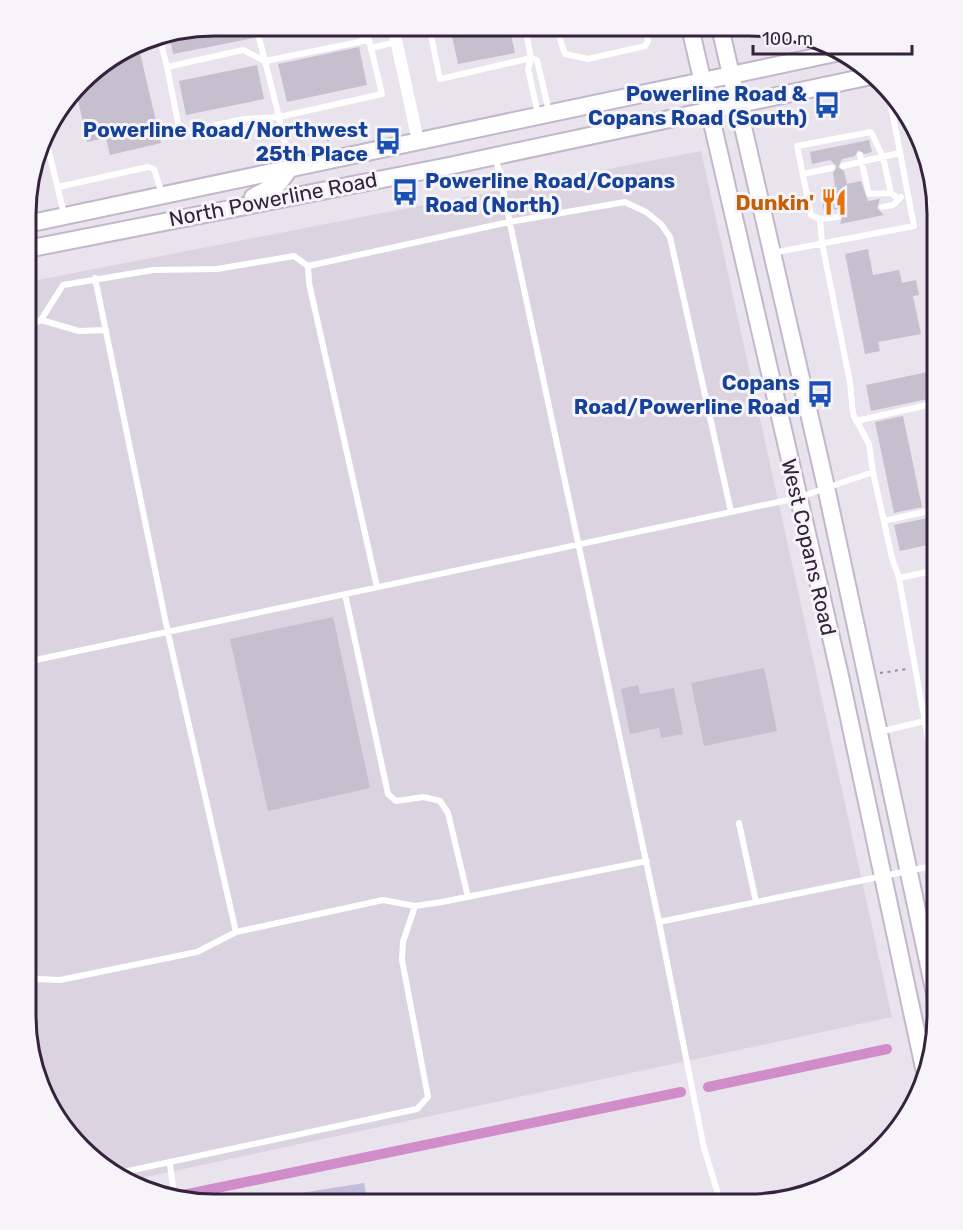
<svg xmlns="http://www.w3.org/2000/svg" width="963" height="1230" viewBox="0 0 963 1230" font-family="Rubik,sans-serif">
<rect width="100%" height="100%" fill="#e8e3ec"/>
<path fill="#dbd4e0" d="M 701,151 L 892,1017 L 132,1180 L 110,1173 L 51,1110 L 26,1016 L 27,295 L 38,280 Z"/>
<path fill="#c3bddd" d="M 364,1183 L 368,1204 L 285,1204 L 288,1195 Z"/>
<g fill="none" stroke-linecap="round" stroke-linejoin="round">
<path stroke="#d08dc9" stroke-width="10" d="M 708,1087 L 887,1049
M 183,1195 L 681,1092"/>
</g>
<path fill="#c6bfcd" d="M 214,26 L 251,26 L 254,38 L 173,54 L 169,33 Z
M 261,26 L 293,26 L 294,30 L 264,36 Z
M 450,26 L 509,26 L 515,53 L 458,64 Z
M 138,44 L 161,143 L 110,155 L 106,138 L 87,142 L 76,90 L 90,72 Z
M 359,47 L 367,85 L 287,102 L 278,64 Z
M 257,65 L 264,99 L 186,115 L 179,81 Z
M 869,140 L 872,152 L 865,154 L 858,150 L 855,156 L 842,159 L 838,167 L 844,171 L 847,184 L 861,181 L 868,201 L 880,199 L 877,208 L 884,215 L 840,224 L 843,214 L 837,209 L 824,211 L 820,190 L 835,186 L 833,173 L 837,166 L 830,160 L 812,164 L 810,152 Z
M 868,249 L 873,275 L 899,270 L 902,283 L 916,280 L 919,295 L 913,296 L 921,334 L 878,342 L 880,351 L 865,354 L 845,254 Z
M 937,370 L 937,397 L 871,411 L 866,385 Z
M 903,416 L 922,507 L 894,513 L 875,422 Z
M 937,516 L 937,543 L 900,551 L 894,525 Z
M 333,617 L 370,788 L 268,811 L 230,639 Z
M 764,668 L 777,731 L 704,746 L 691,683 Z
M 638,685 L 640,694 L 674,688 L 683,734 L 661,738 L 659,728 L 630,734 L 621,689 Z"/>
<g fill="none" stroke-linecap="round" stroke-linejoin="round">
<defs>
<path id="secondary" d="M 690,27 L 840,676 L 924,1068
M 720,27 L 826,487 L 937,1003
M 253,197 L 279,183 L 290,168
M 27,224 L 840,52
M 27,249 L 449,166 L 871,76"/>
</defs>
<use href="#secondary" stroke="#c3b7cc" stroke-width="20"/>
<path stroke="#9f85af" stroke-width="2" stroke-dasharray="3 4.5" stroke-linecap="butt" d="M 328,148 L 328,125
M 880,673 L 907,669"/>
<path stroke="#fff" stroke-width="6" d="M 256,26 L 265,61
M 360,26 L 363,41
M 429,26 L 440,79 L 531,58 L 537,60 L 549,112
M 525,26 L 531,58 L 528,69 L 538,114
M 556,27 L 565,54 L 588,59 L 645,46 L 648,41 L 645,27
M 557,30 L 572,27
M 159,35 L 167,67
M 371,48 L 396,42
M 265,61 L 243,50 L 167,67 L 180,133 L 244,119 L 279,117 L 265,61 L 369,40 L 382,94 L 279,117 L 290,167
M 45,136 L 64,214
M 860,155 L 869,194 L 891,193 L 898,198
M 496,158 L 659,922 L 704,1148 L 719,1197 L 717,1204
M 843,166 L 899,153
M 803,174 L 832,168
M 58,187 L 148,167 L 154,169 L 162,194
M 882,207 L 893,205 L 901,197
M 820,219 L 838,217
M 772,253 L 914,226 L 889,95
M 308,266 L 309,283 L 377,587
M 95,278 L 168,633 L 236,932
M 41,320 L 79,331 L 106,330
M 27,327 L 41,320 L 63,285 L 153,270 L 217,269 L 294,256 L 308,266 L 509,222 L 625,202 L 646,212 L 661,224 L 670,237 L 731,512
M 856,421 L 937,403
M 873,472 L 869,444 L 853,414 L 850,382 L 822,243 L 820,219 L 811,215 L 797,146 L 871,132 L 883,157 L 891,193
M 884,521 L 937,509
M 899,578 L 937,570
M 345,594 L 388,794 L 396,801 L 424,797 L 440,801 L 448,813 L 468,897
M 26,662 L 797,498 L 873,472 L 892,558 L 899,578 L 937,789
M 879,732 L 937,718
M 739,823 L 756,902
M 659,922 L 937,865
M 26,966 L 37,979
M 26,986 L 37,979 L 60,980 L 197,952 L 236,932 L 383,900 L 415,906 L 442,902 L 647,861
M 170,1164 L 174,1195
M 114,1174 L 417,1109 L 428,1097 L 402,960 L 403,942 L 415,906"/>
<path stroke="#fff" stroke-width="12" d="M 393,26 L 418,141"/>
<use href="#secondary" stroke="#fff" stroke-width="16"/>
</g>
<defs>
<symbol id="bus-bare" viewBox="-9 -9 18 18"><path d="M-5-6H5V4H4V6H2V4H-2V6H-4V4H-5ZM-3.5-4V0h7V-4ZM-3.5 1.2v1.5H-2V1.2ZM2 1.2v1.5H3.5V1.2Z" fill="#1a4fb4" stroke="#f6f4f9" stroke-width="2.5" paint-order="stroke"/></symbol>
<symbol id="restaurant-bare" viewBox="-9 -9 18 18"><path d="M-5-6h1v4h1v-4h1v4h1v-4h1v5L-1.5 .5V6h-2V.5L-5-1ZM5-6V6H3V1.5H1.5Q1.5-4 5-6Z" fill="#e8710a" stroke="#f6f4f9" stroke-width="2.5" paint-order="stroke"/></symbol>
</defs>
<g fill-rule="evenodd">
<use href="#bus-bare" x="808" y="86" width="38" height="38"/>
<use href="#bus-bare" x="369" y="122" width="38" height="38"/>
<use href="#bus-bare" x="386" y="173" width="38" height="38"/>
<use href="#restaurant-bare" x="815" y="183" width="38" height="38"/>
<use href="#bus-bare" x="801" y="375" width="38" height="38"/>
</g>
<g text-anchor="middle" dominant-baseline="central" stroke-width="6" stroke-linejoin="round" paint-order="stroke">
<g font-size="21" font-weight="bold" fill="#164399" stroke="#f6f4f9" text-anchor="end">
<text x="807" y="93">Powerline Road &amp;<tspan x="807" dy="24">Copans Road (South)</tspan></text>
<text x="368" y="129">Powerline Road/Northwest<tspan x="368" dy="24">25th Place</tspan></text>
<text x="425" y="180" text-anchor="start">Powerline Road/Copans<tspan x="425" dy="24">Road (North)</tspan></text>
<text x="800" y="382">Copans<tspan x="800" dy="24">Road/Powerline Road</tspan></text>
</g>
<g font-size="21" fill="#35233d" stroke="#f6f4f9">
<text transform="translate(273 199) rotate(-11)">North Powerline Road</text>
<text transform="translate(809 547) rotate(77)">West Copans Road</text>
</g>
<g font-size="21" font-weight="bold" fill="#c56008" stroke="#f6f4f9" text-anchor="end">
<text x="814" y="202">Dunkin'</text>
</g>
</g>
<path d="M0 0H963V1230H0ZM214 36H749A178 178 0 0 1 927 214V1016A178 178 0 0 1 749 1194H214A178 178 0 0 1 36 1016V214A178 178 0 0 1 214 36Z" fill="#f6f4f9" fill-rule="evenodd"/>
<path fill="none" stroke="#35233d" stroke-width="3" d="M214 36H749A178 178 0 0 1 927 214V1016A178 178 0 0 1 749 1194H214A178 178 0 0 1 36 1016V214A178 178 0 0 1 214 36Z"/>
<path d="M753 45v9h159v-9" fill="none" stroke="#35233d" stroke-width="3"/>
<text x="762" y="45" font-size="18" fill="#35233d" stroke="#f6f4f9" stroke-width="4.5" paint-order="stroke">100 m</text>
</svg>
